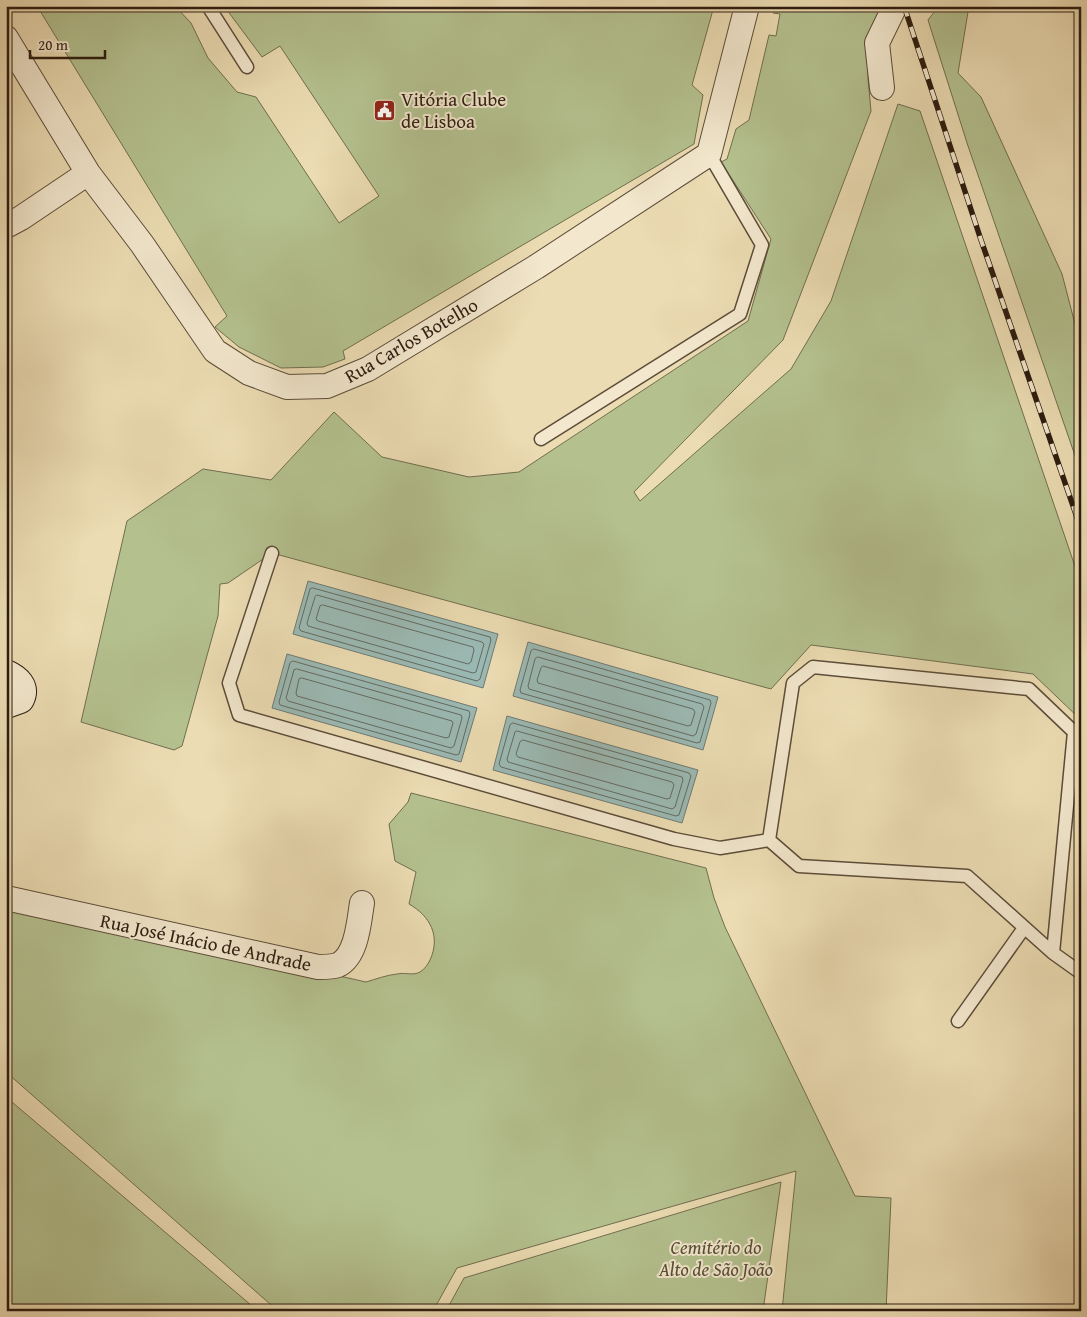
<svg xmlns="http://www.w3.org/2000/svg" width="1087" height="1317" viewBox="0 0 1087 1317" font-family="'Gentium Book Plus',serif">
<rect width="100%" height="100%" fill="#ecdcb3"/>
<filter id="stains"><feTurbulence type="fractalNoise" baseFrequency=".004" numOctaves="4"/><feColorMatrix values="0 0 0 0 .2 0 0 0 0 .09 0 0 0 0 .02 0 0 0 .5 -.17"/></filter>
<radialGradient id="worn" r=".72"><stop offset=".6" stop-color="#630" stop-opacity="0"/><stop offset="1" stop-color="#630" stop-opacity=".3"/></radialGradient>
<path fill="#b4c18f" stroke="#706e50" d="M 37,6 L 175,6 L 191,23 L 208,58 L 237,92 L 256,97 L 339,223 L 379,196 L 280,46 L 262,57 L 224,6 L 714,6 L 692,85 L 703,95 L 694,144 L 343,351 L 345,359 L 323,367 L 281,368 L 239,347 L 215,327 L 227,316 Z
M 775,6 L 885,6 L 869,34 L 868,79 L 871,111 L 783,340 L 634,492 L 640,501 L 791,369 L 831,301 L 898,104 L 920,111 L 1081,584 L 1081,720 L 1033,674 L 811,645 L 771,689 L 272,553 L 228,583 L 220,584 L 218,616 L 182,746 L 174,750 L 81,722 L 127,521 L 203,469 L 271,480 L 334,412 L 382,457 L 469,477 L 519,472 L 748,321 L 771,239 L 721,162 L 727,159 L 736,129 L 749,120 L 769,35 L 776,36 L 780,14 L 773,13 Z
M 939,6 L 964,6 L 968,12 L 958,73 L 981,97 L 1062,274 L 1081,347 L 1081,473 L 968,146 L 928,20 Z
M 411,793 L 706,868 L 714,898 L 725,927 L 855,1196 L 891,1198 L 886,1311 L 782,1311 L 796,1171 L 457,1268 L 433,1311 L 278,1311 L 6,1072 L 6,908 L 87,919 L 366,982 C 376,979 387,975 397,974 C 404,972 413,976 420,972 C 425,969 428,964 430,960 C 441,936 430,916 409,904 L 416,872 L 395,861 L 389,824 L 408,802 Z
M 6,1097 L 258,1311 L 6,1311 Z
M 781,1182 L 763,1311 L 446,1311 L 464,1278 Z"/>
<path fill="#9bbab5" stroke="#6f7b73" d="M 308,581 L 498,634 L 483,688 L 293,634 Z
M 528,642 L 718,697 L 703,750 L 513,696 Z
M 287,654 L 477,708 L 461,762 L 272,708 Z
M 507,716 L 698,770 L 682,823 L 493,770 Z"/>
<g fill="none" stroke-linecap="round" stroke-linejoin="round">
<path stroke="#646b62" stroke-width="1" d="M 313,588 L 490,637 L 491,640 L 480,679 L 477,681 L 301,631 L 299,628 L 310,589 Z
M 317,595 L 482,642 L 484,644 L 476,672 L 473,673 L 308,626 L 307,623 L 315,597 Z
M 323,605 L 473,647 L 474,650 L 471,662 L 468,664 L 318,621 L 316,619 L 320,606 Z
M 534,649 L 710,700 L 711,703 L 700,742 L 697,743 L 521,693 L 520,690 L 531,651 Z
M 538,657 L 702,704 L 704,707 L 696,734 L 693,736 L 529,689 L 528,686 L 535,659 Z
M 293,661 L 469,711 L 470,714 L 459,754 L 456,755 L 280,705 L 279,702 L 290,663 Z
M 543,666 L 693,709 L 695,712 L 691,725 L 688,726 L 538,683 L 537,680 L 541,668 Z
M 297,669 L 461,715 L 462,718 L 454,746 L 451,748 L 288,701 L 286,698 L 294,670 Z
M 302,678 L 452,721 L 453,723 L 449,737 L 446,738 L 297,696 L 296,693 L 299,679 Z
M 513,723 L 689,773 L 691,776 L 679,815 L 676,816 L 501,767 L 499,764 L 510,725 Z
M 517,731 L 682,777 L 683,780 L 675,807 L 672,809 L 508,762 L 507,759 L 515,732 Z
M 523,740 L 672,782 L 674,785 L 670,798 L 667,799 L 518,757 L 516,754 L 520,742 Z"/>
<defs>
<path id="service" d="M 208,6 L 247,67
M 541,439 L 740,314 L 762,245 L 709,154
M 272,553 L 229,683 L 239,715 L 674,839 L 720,848 L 769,840 L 793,683 L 813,667 L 1029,689 L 1074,732 L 1053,953
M 769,840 L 799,866 L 967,876 L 1053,953 L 1081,973
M 958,1021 L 1024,928"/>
<path id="minor" d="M 6,38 L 88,173 L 142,244 L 215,351 L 249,373 L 287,387 L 327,386 L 368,369 L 536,267 L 709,154 L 747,6
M 882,88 L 877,43 L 895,6
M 6,226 L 21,218 L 88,173
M 6,898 L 318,967 C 325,967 332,967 338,965 C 357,956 359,921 362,903"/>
<path id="secondary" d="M 6,674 C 17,679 26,687 20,699 L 6,704"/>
</defs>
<use href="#service" stroke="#5c4c39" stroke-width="15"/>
<use href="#minor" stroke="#5c4c39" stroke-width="26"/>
<use href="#secondary" stroke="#2c1c10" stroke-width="30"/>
<use href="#service" stroke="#f3e8ce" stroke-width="12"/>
<use href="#minor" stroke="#f3e8ce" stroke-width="24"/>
<use href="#secondary" stroke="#f3e8ce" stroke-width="28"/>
<defs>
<path id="rail" d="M 904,6 L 980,237 L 1081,529"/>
</defs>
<use href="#rail" stroke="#2c1c10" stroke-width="5.5"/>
<use href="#rail" stroke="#f3e8ce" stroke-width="4" stroke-dasharray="11" stroke-linecap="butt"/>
</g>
<defs>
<symbol id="civic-square" viewBox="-11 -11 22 22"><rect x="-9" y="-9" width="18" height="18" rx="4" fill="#8f2418" stroke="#f3e8ce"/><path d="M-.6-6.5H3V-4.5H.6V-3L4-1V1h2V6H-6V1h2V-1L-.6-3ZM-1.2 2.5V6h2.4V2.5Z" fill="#fff"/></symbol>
</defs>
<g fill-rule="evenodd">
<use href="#civic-square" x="372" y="98" width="25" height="25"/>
</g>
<g text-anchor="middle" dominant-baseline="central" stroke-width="4" stroke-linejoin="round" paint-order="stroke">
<g font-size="19" fill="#2c1c10" stroke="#f3e8ce" text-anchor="start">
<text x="401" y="99">Vitória Clube<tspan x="401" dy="22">de Lisboa</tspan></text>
</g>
<g font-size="19" fill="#2c1c10" stroke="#f3e8ce">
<text transform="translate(411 340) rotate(-30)">Rua Carlos Botelho</text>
<text transform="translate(206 942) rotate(12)">Rua José Inácio de Andrade</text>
</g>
<g font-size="19" font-style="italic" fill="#554e36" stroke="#f3e8ce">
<text x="716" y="1247">Cemitério do<tspan x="716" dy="22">Alto de São João</tspan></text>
</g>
</g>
<rect width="1087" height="1317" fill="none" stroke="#ecdcb3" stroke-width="25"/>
<rect x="8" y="8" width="1072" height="1302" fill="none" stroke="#2c1c10" stroke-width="2.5"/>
<rect x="12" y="12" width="1062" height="1292" fill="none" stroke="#2c1c10"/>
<path d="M30 50v8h75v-8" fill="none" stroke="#2c1c10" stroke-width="2.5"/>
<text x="38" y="50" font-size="15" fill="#2c1c10" stroke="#f3e8ce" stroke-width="4" paint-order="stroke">20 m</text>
<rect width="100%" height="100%" filter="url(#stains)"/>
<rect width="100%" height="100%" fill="url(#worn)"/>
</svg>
